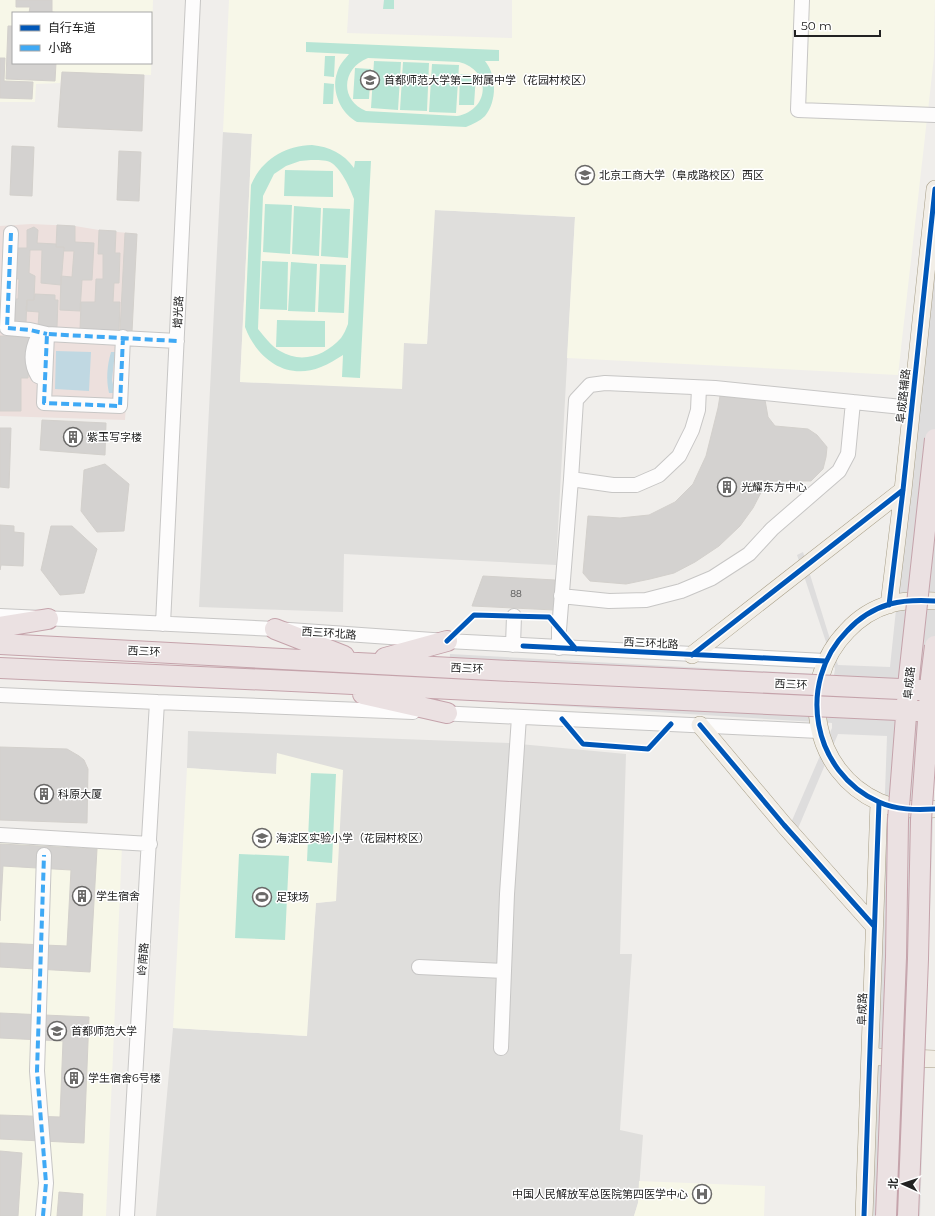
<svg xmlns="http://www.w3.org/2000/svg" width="935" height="1216" viewBox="0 0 935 1216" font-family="Montserrat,'Noto Sans SC',sans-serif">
<rect width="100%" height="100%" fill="#f0eeeb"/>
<path fill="#dfdedc" d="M 223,132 L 252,134 L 240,382 L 352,386 L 404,343 L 427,344 L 434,210 L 575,217 L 556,565 L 344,554 L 343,612 L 199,607 Z
M 188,731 L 509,743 L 626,754 L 620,954 L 632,954 L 620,1130 L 643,1135 L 638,1203 L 634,1216 L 156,1216 L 173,1028 L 306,1036 L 316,903 L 336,901 L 277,753 L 276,774 L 187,768 Z"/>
<path fill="#ede0dd" d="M 31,224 L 75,226 L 99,230 L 137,234 L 125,420 L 0,416 L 0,226 Z"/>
<path fill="#f7f7e8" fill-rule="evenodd" d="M 0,0 L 153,0 L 151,75 L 62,72 L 60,83 L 36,84 L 35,102 L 0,102 ZM 13,13 L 151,13 L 151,63 L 13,63 Z
M 229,0 L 349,0 L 347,33 L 512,38 L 512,0 L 935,0 L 934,57 L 898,375 L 567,358 L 575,217 L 435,210 L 427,344 L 404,343 L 402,389 L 240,382 L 252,134 L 223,132 Z
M 277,753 L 343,770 L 336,901 L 316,903 L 307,1036 L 173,1028 L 187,768 L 276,774 Z
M 0,840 L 122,846 L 106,1216 L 0,1216 Z
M 639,1181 L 765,1186 L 764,1216 L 634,1216 L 638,1203 Z"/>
<path fill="#b7e5d5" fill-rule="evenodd" d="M 384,0 L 394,0 L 394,9 L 383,9 Z
M 306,42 L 499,50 L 499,61 L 485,61 C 497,76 497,101 485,116 C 480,121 473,124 466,127 L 357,122 C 340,113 331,90 337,73 C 339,65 344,60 349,54 L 306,52 ZM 368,58 L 459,62 C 492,70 490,110 457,116 L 366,111 C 339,100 342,68 368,58 Z
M 325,56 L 335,56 L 334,77 L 324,76 Z
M 374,61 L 401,62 L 398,110 L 371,108 Z
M 403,62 L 429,63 L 427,111 L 400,110 Z
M 432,64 L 459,65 L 456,113 L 429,112 Z
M 355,68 L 371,69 L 369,99 L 353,99 Z
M 460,74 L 476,75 L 474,105 L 459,105 Z
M 324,83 L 334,84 L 333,104 L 323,104 Z
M 312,145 C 330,147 343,153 354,168 L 355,161 L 371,161 L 360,378 L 342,377 L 343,355 C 336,359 329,364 321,367 C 287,381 257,359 245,327 L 251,185 C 262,159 285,146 312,145 ZM 311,160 C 317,160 325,160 330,162 C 341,168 350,188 354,199 L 348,324 C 346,329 344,334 341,338 C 325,356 301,364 280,351 C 271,346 264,336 258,329 L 263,196 L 274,174 L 286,166 L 300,161 Z
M 285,170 L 333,171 L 333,197 L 284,196 Z
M 265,204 L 292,205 L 290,254 L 263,252 Z
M 294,206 L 321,208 L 319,256 L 292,254 Z
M 323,208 L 350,209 L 348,258 L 321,256 Z
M 262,261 L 288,262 L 287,310 L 260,309 Z
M 291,262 L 317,264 L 315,312 L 288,311 Z
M 320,264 L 346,265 L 344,313 L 318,312 Z
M 277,320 L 325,321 L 325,347 L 276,347 Z
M 311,773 L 336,774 L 332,863 L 307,861 Z
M 239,854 L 289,856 L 285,940 L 235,938 Z"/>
<path fill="#c0d8e2" d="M 56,351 L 91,352 L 89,391 L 55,389 Z
M 111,352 L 115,352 L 112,380 L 115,393 L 109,393 C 106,379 107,366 111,352 Z"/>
<path fill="#dedddd" d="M 935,236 L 935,758 L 920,1216 L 870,1216 L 887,736 L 838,734 L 791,845 L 784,839 L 832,728 L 832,723 L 447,699 L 450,654 L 834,675 L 835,669 L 797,555 L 803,552 L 838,665 L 890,667 Z"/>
<path fill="#d4d2d0" stroke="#d3d0cc" d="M 16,0 L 52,0 L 52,12 L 58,13 L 29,13 L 30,7 L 16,7 Z
M 8,26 L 13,26 L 13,63 L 56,63 L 55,81 L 6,79 Z
M 0,58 L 5,58 L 4,81 L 33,82 L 32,99 L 0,98 Z
M 62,72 L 144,75 L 142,131 L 58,127 Z
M 12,146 L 34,147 L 32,196 L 10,195 Z
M 119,151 L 141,152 L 139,201 L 117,200 Z
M 57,225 L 75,226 L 75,242 L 94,243 L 92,280 L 82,280 L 80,311 L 60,310 L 61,276 L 72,277 L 74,251 L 64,251 L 64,247 L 56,247 Z
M 34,227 L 38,230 L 37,243 L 56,244 L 56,247 L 64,247 L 61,285 L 41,283 L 42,250 L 30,250 L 29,273 L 35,276 L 34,300 L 27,300 L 26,323 L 13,323 L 14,299 L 18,299 L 19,279 L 13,279 L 14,248 L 27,248 L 27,230 Z
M 99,230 L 116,231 L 115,253 L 120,253 L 119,283 L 114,283 L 113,302 L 120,302 L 119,332 L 80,330 L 81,302 L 95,302 L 96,279 L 103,279 L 103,254 L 98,254 Z
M 125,233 L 137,234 L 132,332 L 120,331 Z
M 35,294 L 55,295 L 55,300 L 58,300 L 57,327 L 38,327 L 39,312 L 26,311 L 27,300 L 34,300 Z
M 0,336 L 30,337 L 28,378 L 21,378 L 21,411 L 0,411 Z
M 720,396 L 765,400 L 768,417 L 775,426 L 808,429 L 817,435 L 827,447 L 826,457 L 823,469 L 811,481 L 767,481 L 753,508 L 740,526 L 719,546 L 695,562 L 674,573 L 650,579 L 626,584 L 590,581 L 583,573 L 588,516 L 620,518 L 649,515 L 675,502 L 693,484 L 706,456 L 718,408 Z
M 42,420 L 106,423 L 105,455 L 40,450 Z
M 0,428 L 11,428 L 9,488 L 0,487 Z
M 105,464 L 129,484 L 124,531 L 97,532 L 81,511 L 84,470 Z
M 0,525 L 14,526 L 14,532 L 24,533 L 23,566 L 1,565 L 0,570 Z
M 51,526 L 72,526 L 97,549 L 84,593 L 60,595 L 41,570 Z
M 483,576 L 555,580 L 554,610 L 472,606 Z
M 0,747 L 67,749 L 79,756 L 84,760 L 88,769 L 87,823 L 0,820 Z
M 0,844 L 97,849 L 90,972 L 0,967 L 0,943 L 67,946 L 71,870 L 3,866 L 0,921 Z
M 0,1013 L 89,1017 L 84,1143 L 0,1139 L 0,1115 L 60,1117 L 63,1041 L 0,1038 Z
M 0,1151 L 22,1153 L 18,1216 L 0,1216 Z
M 59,1192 L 83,1194 L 82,1216 L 57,1216 Z"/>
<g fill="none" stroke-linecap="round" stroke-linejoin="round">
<defs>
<path id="minor" d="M 802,0 L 798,110 L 935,115
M 11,233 L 7,328 L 30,330 L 47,334
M 123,337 L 120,406 L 44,403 L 47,334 L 177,341
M 45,379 L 38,376 C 30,363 31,351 38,337 L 47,334
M 571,479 L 613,485 L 636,485 L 659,475 L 679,456 L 692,430 L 698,410 L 699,388
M 561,596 L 609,601 L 646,600 L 681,591 L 712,578 L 749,554 L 772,529 L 839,471 L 848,454 L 853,402
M 0,616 L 275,629 L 447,641 L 825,661
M 163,624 L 193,0
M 513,645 L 514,616
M 559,648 L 559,630 L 571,479 L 576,400 L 590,385 L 605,383 L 715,388 L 912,408
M 0,695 L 157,702 L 413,712
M 438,713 L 819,731
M 0,835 L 150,844
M 419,967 L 504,971
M 501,1048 L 507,894 L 519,717
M 43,1216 L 46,1183 L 37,1071 L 44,855
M 127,1216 L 157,702"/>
<path id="major" d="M 935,601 C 919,600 905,600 890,604 C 873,609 858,619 847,631 C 796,683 812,772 879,802 C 896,810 916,810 935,809
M 889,605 L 903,490 L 935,189
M 692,655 L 903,490
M 700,725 L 784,825 L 874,926
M 879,1057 L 935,1059
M 864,1216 L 879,802"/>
<path id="highway" d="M 0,627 L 48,619
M 275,629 L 344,656
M 0,644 L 512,671
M 385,658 L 447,641
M 0,668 L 313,682 L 511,692
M 363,694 L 447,713"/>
</defs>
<use href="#minor" stroke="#c7c6c5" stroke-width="16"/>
<use href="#major" stroke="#a79e87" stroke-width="18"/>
<use href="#highway" stroke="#c5a3ab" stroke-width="22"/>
<use href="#minor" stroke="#fdfcfc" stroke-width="14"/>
<use href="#major" stroke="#f2eee7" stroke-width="17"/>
<use href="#highway" stroke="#ebe1e2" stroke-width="20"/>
<defs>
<path id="highway-bridge" d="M 512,671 L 921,690
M 511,692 L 920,711
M 886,1216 L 896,957 L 898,820 L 909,677 L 935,439
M 908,1216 L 918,959 L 921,820 L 931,678 L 935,646"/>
</defs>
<use href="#highway-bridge" stroke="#c5a3ab" stroke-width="22" stroke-linecap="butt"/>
<use href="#highway-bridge" stroke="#ebe1e2" stroke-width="20"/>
<path stroke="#3fa9f5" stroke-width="4" stroke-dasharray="8 4" stroke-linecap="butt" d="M 11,233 L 7,328 L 30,330 L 47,334
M 123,337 L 120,406 L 44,403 L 47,334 L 177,341
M 43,1216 L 46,1183 L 37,1071 L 44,855"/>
<defs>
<path id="cycleway" d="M 935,601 C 919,600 905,600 890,604 C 873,609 858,619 847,631 C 796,683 812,772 879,802 C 896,810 916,810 935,809
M 889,605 L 903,490 L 935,189
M 447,641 L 474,615 L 549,617 L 576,649
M 523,646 L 825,661
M 692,655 L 903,490
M 562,719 L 583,744 L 648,749 L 671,724
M 700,725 L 784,825 L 874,926
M 864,1216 L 879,802"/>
</defs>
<use href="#cycleway" stroke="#fff" stroke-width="8"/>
<use href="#cycleway" stroke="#0057b8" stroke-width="5"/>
</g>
<defs>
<symbol id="school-ring" viewBox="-11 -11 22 22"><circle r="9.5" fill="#fff" stroke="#6a6968" stroke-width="1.5"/><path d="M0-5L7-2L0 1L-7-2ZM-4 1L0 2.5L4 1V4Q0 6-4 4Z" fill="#6a6968"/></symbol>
<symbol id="university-ring" viewBox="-11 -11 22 22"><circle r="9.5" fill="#fff" stroke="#6a6968" stroke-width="1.5"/><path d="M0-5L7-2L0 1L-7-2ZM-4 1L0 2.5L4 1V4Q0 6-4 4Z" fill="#6a6968"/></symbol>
<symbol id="building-ring" viewBox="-11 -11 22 22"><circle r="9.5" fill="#fff" stroke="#6a6968" stroke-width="1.5"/><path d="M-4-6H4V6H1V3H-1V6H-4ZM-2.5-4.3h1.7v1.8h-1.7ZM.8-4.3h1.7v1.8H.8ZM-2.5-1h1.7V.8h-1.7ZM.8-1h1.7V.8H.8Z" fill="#6a6968"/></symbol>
<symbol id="stadium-ring" viewBox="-11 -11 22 22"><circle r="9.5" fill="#fff" stroke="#6a6968" stroke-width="1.5"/><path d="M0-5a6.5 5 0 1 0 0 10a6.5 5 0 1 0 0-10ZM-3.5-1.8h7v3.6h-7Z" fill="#6a6968"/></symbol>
<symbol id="hospital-ring" viewBox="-11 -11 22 22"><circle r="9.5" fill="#fff" stroke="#6a6968" stroke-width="1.5"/><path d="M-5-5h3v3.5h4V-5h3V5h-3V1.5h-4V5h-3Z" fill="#6a6968"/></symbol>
</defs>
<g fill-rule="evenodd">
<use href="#school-ring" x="359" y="69" width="22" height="22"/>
<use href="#university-ring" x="574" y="164" width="22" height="22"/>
<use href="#building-ring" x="62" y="426" width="22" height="22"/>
<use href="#building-ring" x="716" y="476" width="22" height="22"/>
<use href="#building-ring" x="33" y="783" width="22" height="22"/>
<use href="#school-ring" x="251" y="827" width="22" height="22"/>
<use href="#building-ring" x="71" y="885" width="22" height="22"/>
<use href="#stadium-ring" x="251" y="886" width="22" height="22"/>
<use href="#university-ring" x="46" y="1020" width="22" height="22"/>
<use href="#building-ring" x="63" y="1067" width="22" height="22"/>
<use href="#hospital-ring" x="691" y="1183" width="22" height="22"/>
</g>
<g text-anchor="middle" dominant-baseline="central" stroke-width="3" stroke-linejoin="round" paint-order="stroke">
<g font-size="9" fill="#4e4e4e">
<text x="516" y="593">88</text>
</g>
<g font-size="11" fill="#222" stroke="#fff" text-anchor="start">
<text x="384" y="80">首都师范大学第二附属中学（花园村校区）</text>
<text x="599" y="175">北京工商大学（阜成路校区）西区</text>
<text x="87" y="437">紫玉写字楼</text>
<text x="741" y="487">光耀东方中心</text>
<text x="58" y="794">科原大厦</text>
<text x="276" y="838">海淀区实验小学（花园村校区）</text>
<text x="96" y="896">学生宿舍</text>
<text x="276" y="897">足球场</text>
<text x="71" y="1031">首都师范大学</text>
<text x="88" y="1078">学生宿舍6号楼</text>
<text x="688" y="1194" text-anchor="end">中国人民解放军总医院第四医学中心</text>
</g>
<g font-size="11" fill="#222" stroke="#fff">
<text transform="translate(178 312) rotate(-87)">增光路</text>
<text transform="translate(903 396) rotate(-84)">阜成路辅路</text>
<text transform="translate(329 633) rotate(4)">西三环北路</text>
<text transform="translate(651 643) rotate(3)">西三环北路</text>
<text transform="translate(144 651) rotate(3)">西三环</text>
<text transform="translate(467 668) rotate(3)">西三环</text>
<text transform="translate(909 683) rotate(-85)">阜成路</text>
<text transform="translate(791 684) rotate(3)">西三环</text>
<text transform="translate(143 959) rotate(-86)">岭南路</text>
<text transform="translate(862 1009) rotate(-88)">阜成路</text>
</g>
</g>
<rect x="12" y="12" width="140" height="52" fill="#ffffff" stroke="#a7a7a7"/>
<rect x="20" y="25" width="20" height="6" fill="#0057b8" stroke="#a7a7a7"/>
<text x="48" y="32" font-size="12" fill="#222222">自行车道</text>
<rect x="20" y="45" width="20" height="6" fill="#3fa9f5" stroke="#a7a7a7"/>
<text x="48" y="52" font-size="12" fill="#222222">小路</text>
<g transform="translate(903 1184) rotate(273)" stroke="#ffffff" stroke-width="3" paint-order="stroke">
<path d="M0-3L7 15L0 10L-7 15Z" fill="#222222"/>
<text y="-6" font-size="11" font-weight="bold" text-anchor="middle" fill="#222222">北</text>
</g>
<path d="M795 30v6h85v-6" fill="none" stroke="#222222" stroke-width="2"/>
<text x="801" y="30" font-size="12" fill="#222222" stroke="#ffffff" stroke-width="3" paint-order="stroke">50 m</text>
</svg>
